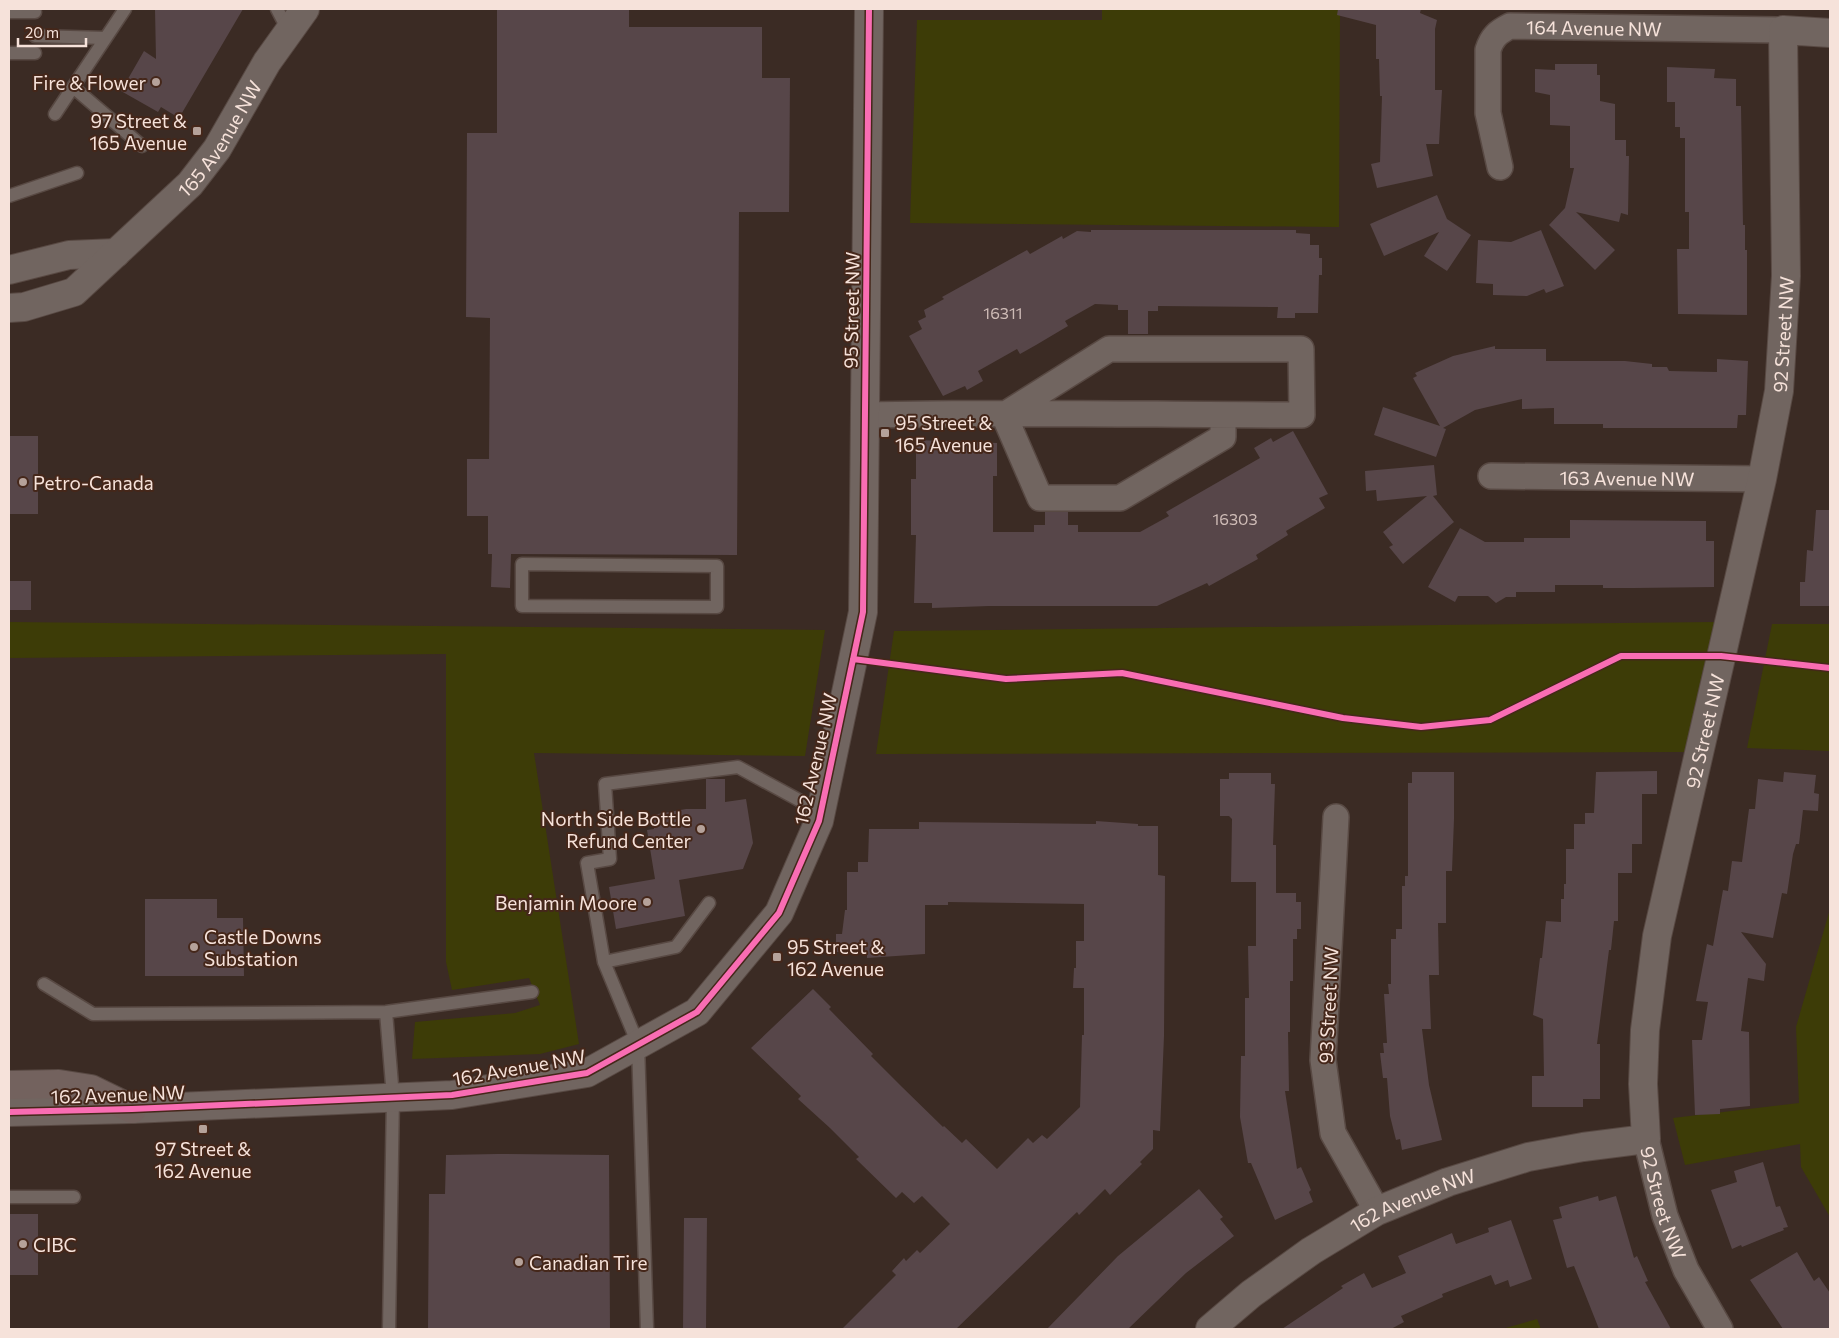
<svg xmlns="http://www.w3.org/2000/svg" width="1839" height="1338" viewBox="0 0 1839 1338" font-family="Commissioner,sans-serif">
<rect width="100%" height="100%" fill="#3b2b24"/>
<path fill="#3d3c07" d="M 1102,9 L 1340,9 L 1339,227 L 910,223 L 917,20 L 1102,20 Z
M 9,622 L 737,629 L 825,630 L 805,756 L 534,753 L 579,1044 L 540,1054 L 412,1059 L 415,1022 L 515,1013 L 540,1005 L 529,978 L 452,990 L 446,962 L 446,654 L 9,658 Z
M 1715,622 L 1686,752 L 876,754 L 894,631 Z
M 1772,624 L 1830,624 L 1830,751 L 1747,748 Z
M 1830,909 L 1830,1217 L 1801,1167 L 1800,1144 L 1685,1165 L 1673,1118 L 1799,1103 L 1796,1027 Z
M 1537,1319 L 1541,1329 L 1502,1329 Z"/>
<path fill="#574649" d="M 155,9 L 243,9 L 179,118 L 161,107 L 158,112 L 121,91 L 144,51 L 156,59 Z
M 497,9 L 629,9 L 629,27 L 762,27 L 762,78 L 790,78 L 789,212 L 739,212 L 737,555 L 511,554 L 510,588 L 491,587 L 492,554 L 488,554 L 488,516 L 467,516 L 467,459 L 489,459 L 490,318 L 466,317 L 467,133 L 497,133 Z
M 1338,9 L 1421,9 L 1420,13 L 1437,20 L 1435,29 L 1435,90 L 1442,90 L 1439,144 L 1426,144 L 1433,176 L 1377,188 L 1371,164 L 1380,162 L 1382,96 L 1380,96 L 1379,59 L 1376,59 L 1376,25 L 1337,15 Z
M 1555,64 L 1597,64 L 1597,75 L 1600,75 L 1600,101 L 1615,104 L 1615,140 L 1626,140 L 1626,156 L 1629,156 L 1628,215 L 1621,213 L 1619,222 L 1576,212 L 1615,250 L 1595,270 L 1549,225 L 1565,208 L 1574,168 L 1570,168 L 1570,126 L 1550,125 L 1550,95 L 1535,92 L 1535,69 L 1555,70 Z
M 1667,67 L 1715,69 L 1714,78 L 1736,79 L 1736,106 L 1741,106 L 1743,225 L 1745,225 L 1745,250 L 1747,250 L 1747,315 L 1678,314 L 1677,249 L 1689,249 L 1689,212 L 1685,212 L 1685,138 L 1680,138 L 1680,127 L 1675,127 L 1675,102 L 1667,102 Z
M 1437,195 L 1447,219 L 1471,235 L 1447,271 L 1424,256 L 1439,232 L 1384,256 L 1370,224 Z
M 1091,230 L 1296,230 L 1296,233 L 1310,234 L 1310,245 L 1319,245 L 1319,258 L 1322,258 L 1322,275 L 1319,275 L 1318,313 L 1295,313 L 1295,318 L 1277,318 L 1278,307 L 1158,306 L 1158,311 L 1148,311 L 1148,334 L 1128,334 L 1128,310 L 1118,310 L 1118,305 L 1095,304 L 1065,321 L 1068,326 L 1036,345 L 1020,354 L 1017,349 L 978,371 L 983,381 L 967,390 L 965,386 L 943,396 L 909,336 L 922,329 L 918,321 L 926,317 L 924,310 L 944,299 L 942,297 L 1027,250 L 1030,254 L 1062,236 L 1063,239 L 1077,231 L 1091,232 Z
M 1541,230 L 1564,286 L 1546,293 L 1544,289 L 1527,296 L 1493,295 L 1493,284 L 1476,283 L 1478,240 L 1511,242 Z
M 1495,346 L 1495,349 L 1546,349 L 1546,361 L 1625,361 L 1652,364 L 1652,367 L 1667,367 L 1669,371 L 1717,372 L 1717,359 L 1748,361 L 1746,415 L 1738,415 L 1737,428 L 1603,428 L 1603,424 L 1554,424 L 1554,408 L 1522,409 L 1522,399 L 1475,410 L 1443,428 L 1446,429 L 1436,457 L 1374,435 L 1383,407 L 1440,426 L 1413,378 L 1417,376 L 1415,373 L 1453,356 Z
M 1293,431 L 1328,494 L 1319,498 L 1325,508 L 1286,531 L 1288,535 L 1256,555 L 1258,559 L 1209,586 L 1207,583 L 1157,606 L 989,606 L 932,608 L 932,603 L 914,603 L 916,535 L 911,535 L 911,479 L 916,479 L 916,440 L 997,443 L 997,476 L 993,476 L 993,532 L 1034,532 L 1034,525 L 1045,525 L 1045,512 L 1068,512 L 1068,525 L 1078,525 L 1078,532 L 1140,532 L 1169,516 L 1166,512 L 1260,458 L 1254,448 L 1271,438 L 1273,442 Z
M 9,436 L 38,436 L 38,514 L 9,514 Z
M 1434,465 L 1437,495 L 1433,496 L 1454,522 L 1403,564 L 1389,547 L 1393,545 L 1383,532 L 1427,496 L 1377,501 L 1376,490 L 1366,491 L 1365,471 Z
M 1816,510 L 1830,510 L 1830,606 L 1800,606 L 1800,582 L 1805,582 L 1807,550 L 1813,551 Z
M 1570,520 L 1706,521 L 1706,541 L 1714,541 L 1714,587 L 1635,588 L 1603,588 L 1603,585 L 1555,585 L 1555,592 L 1516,592 L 1516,597 L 1506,597 L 1496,603 L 1488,596 L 1458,596 L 1455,602 L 1428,587 L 1460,528 L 1485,542 L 1524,542 L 1524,538 L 1570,538 Z
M 9,581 L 31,581 L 31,610 L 9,610 Z
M 1657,771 L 1657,794 L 1642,794 L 1642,844 L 1632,844 L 1632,873 L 1618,873 L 1618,921 L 1614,921 L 1611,950 L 1609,950 L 1597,1044 L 1600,1044 L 1600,1099 L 1583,1099 L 1583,1107 L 1532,1107 L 1532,1076 L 1544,1076 L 1543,1019 L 1533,1015 L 1540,958 L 1542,958 L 1546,921 L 1561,922 L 1561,899 L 1564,899 L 1564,884 L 1566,884 L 1566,849 L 1574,849 L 1574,824 L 1585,824 L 1585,813 L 1594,813 L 1596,772 Z
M 1412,772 L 1454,772 L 1454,819 L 1452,871 L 1446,871 L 1446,923 L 1438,923 L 1439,975 L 1429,975 L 1431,1029 L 1422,1029 L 1429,1085 L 1442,1140 L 1402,1150 L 1400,1139 L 1396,1140 L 1390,1116 L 1387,1078 L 1383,1078 L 1380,1053 L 1384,1053 L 1383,1043 L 1387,1043 L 1384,994 L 1389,994 L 1388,984 L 1391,984 L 1391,939 L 1396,939 L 1396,929 L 1402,929 L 1402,886 L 1405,886 L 1405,876 L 1408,876 L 1408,783 L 1412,783 Z
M 1784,772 L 1816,775 L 1814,793 L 1819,794 L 1818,811 L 1803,810 L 1799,844 L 1796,844 L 1793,854 L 1787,894 L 1782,893 L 1773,938 L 1741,932 L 1766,964 L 1764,981 L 1748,978 L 1741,1031 L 1749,1032 L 1750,1106 L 1720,1109 L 1720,1114 L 1695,1115 L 1692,1040 L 1702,1040 L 1708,1002 L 1696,1001 L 1707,944 L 1713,946 L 1723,890 L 1728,891 L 1732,861 L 1742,862 L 1749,809 L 1755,809 L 1758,779 L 1783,782 Z
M 1229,773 L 1271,773 L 1271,784 L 1275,784 L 1273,845 L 1276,845 L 1276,893 L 1296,893 L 1296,902 L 1301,902 L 1301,929 L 1297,929 L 1297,939 L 1293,939 L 1293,981 L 1290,981 L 1290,1032 L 1288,1032 L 1289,1091 L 1285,1091 L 1297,1169 L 1301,1167 L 1311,1190 L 1309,1192 L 1313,1202 L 1275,1220 L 1251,1163 L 1248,1163 L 1240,1117 L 1241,1056 L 1245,1056 L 1245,998 L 1249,998 L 1248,946 L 1256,946 L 1256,882 L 1231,882 L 1232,819 L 1229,816 L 1220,816 L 1220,779 L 1229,779 Z
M 706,779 L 725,779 L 725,802 L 746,799 L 753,843 L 743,869 L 679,880 L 685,916 L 616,929 L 609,887 L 655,879 L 647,830 L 654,829 L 652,815 L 686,809 L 706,809 Z
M 1096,821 L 1138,824 L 1138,826 L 1158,826 L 1158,875 L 1165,876 L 1164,1036 L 1160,1131 L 1153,1130 L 1153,1149 L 1140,1162 L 1142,1164 L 1110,1195 L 1105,1189 L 1079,1215 L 1077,1212 L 956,1329 L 842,1329 L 896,1275 L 892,1271 L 904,1258 L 906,1261 L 917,1250 L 920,1253 L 950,1224 L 922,1196 L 914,1203 L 902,1192 L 896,1198 L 856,1159 L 859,1157 L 830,1128 L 798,1099 L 801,1096 L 751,1048 L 813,989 L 831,1007 L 829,1009 L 873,1054 L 871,1056 L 901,1086 L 943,1127 L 944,1126 L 962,1143 L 966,1139 L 997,1169 L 1028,1138 L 1033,1143 L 1042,1135 L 1047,1139 L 1080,1107 L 1082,1035 L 1084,1035 L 1084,988 L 1073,988 L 1074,968 L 1076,968 L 1076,941 L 1084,941 L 1084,904 L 948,902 L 948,905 L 925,905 L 925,954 L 867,958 L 867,952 L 836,952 L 836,934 L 842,934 L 845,910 L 847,910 L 847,872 L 858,872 L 858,862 L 868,862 L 869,829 L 919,829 L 919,822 L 1096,824 Z
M 145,899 L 217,899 L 217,918 L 243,918 L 244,976 L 145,976 Z
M 497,1154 L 609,1155 L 610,1329 L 428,1329 L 429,1194 L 445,1194 L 446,1155 Z
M 1763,1162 L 1776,1207 L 1780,1206 L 1788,1227 L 1783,1228 L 1784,1230 L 1742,1247 L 1741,1245 L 1732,1249 L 1711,1190 L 1737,1182 L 1734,1171 Z
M 1199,1189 L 1223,1217 L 1220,1219 L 1234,1236 L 1186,1273 L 1128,1329 L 1047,1329 L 1118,1256 Z
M 1598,1196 L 1599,1201 L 1616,1196 L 1634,1258 L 1637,1256 L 1648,1281 L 1645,1282 L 1671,1329 L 1599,1329 L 1574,1266 L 1567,1268 L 1553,1220 L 1562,1218 L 1559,1207 Z
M 9,1214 L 38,1214 L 38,1275 L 9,1275 Z
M 684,1218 L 707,1218 L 706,1329 L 683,1329 Z
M 1511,1220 L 1532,1279 L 1510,1287 L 1508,1280 L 1495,1285 L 1491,1275 L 1442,1294 L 1443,1297 L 1401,1316 L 1404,1322 L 1391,1329 L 1282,1329 L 1343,1288 L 1341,1286 L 1364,1273 L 1372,1288 L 1406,1273 L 1398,1256 L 1452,1233 L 1456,1244 L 1489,1232 L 1488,1228 Z
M 1797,1252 L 1814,1281 L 1819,1277 L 1830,1293 L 1830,1329 L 1783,1329 L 1750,1280 Z"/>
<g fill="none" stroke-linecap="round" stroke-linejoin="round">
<defs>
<path id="lane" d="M 277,9 L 288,30
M 9,12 L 35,12
M 35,36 L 105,38
M 9,53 L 35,53
M 73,87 L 142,146
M 55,114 L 125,9
M 9,196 L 77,173
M 522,564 L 717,566 L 717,607 L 522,606 Z
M 604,962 L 676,947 L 709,903
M 44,984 L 93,1014 L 386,1012 L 532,992
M 386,1012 L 393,1097 L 389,1329
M 9,1197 L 74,1197
M 647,1329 L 638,1044 L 604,962 L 587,863 L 610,859 L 605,784 L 738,767 L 821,812"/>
<g id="street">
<path id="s1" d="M 1500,167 L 1488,113 L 1488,50 C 1492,37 1498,32 1510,26 L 1783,30"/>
<path d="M 865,415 C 1011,411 1157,415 1302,415 L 1301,349 L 1109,349 L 1004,415 L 1040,498 L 1120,498 L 1223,437 L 1223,415"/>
<path id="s2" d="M 1491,476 L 1762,479"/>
<path d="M 1336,817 L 1323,1060 L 1333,1133 L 1377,1211"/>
<path id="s3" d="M 1646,1139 L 1665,1216 L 1686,1270 L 1720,1329"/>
</g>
<g id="secondary">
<path d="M 9,270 L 69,255 L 116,253"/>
<path id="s4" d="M 9,308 L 24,307 L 74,292 L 190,184 L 217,149 L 267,62 L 305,9"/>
<path d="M 9,1112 L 132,1109 L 452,1095 L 587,1073 L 697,1012 L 779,913 L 819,821 L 863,612 L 869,9"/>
<path id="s5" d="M 1210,1329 L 1251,1294 L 1311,1251 L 1377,1211 L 1448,1182 L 1528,1157 L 1583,1147 L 1646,1139 L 1643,1084 L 1645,1030 L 1657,936 L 1762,479 L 1779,391 L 1786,276 L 1783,30 L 1830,33"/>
</g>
<path id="primary" d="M 9,1085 L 59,1084 L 91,1089 L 132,1109"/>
</defs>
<use href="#lane" stroke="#584943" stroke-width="15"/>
<use href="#street" stroke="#584943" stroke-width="28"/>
<use href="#secondary" stroke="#584943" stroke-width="30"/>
<use href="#primary" stroke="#584943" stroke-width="30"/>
<use href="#lane" stroke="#716560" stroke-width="12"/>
<use href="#street" stroke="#716560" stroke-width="25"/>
<use href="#secondary" stroke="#716560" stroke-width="28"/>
<use href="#primary" stroke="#73625e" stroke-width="28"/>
<defs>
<path id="cycleway" d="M 853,659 L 1006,679 L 1122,673 L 1343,718 L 1421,727 L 1490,720 L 1621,656 L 1721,656 L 1830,668
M 9,1112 L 132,1109 L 452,1095 L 587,1073 L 697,1012 L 779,913 L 819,821 L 863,612 L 869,9"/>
</defs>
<use href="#cycleway" stroke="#45271a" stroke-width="9"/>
<use href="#cycleway" stroke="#f96db3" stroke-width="6"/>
</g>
<g fill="#b5a29a" stroke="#45271a" stroke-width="2">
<circle cx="156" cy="82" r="5"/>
<rect x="192" y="126" width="10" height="10" rx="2.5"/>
<rect x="880" y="428" width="10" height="10" rx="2.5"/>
<circle cx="23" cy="482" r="5"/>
<circle cx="701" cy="829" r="5"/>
<circle cx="647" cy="902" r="5"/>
<circle cx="194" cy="947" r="5"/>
<rect x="772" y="952" width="10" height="10" rx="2.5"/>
<rect x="198" y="1124" width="10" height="10" rx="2.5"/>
<circle cx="23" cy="1244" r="5"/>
<circle cx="519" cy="1262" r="5"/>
</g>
<g text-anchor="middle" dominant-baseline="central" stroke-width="4" stroke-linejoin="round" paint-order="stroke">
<g font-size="16" fill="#cebbb6">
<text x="1003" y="312">16311</text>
<text x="1235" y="518">16303</text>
</g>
<g font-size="19" fill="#f6e2da" stroke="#45271a">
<text stroke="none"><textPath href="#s1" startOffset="236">164 Avenue NW</textPath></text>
<text stroke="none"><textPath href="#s4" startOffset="280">165 Avenue NW</textPath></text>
<text transform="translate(851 310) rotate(-89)">95 Street NW</text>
<text stroke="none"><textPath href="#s5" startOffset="1304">92 Street NW</textPath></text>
<text stroke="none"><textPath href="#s2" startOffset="136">163 Avenue NW</textPath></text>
<text stroke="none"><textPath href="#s5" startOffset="899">92 Street NW</textPath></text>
<text transform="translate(815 759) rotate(-77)">162 Avenue NW</text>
<text transform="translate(1328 1005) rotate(-87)">93 Street NW</text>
<text transform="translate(519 1067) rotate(-10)">162 Avenue NW</text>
<text transform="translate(118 1094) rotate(-2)">162 Avenue NW</text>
<text stroke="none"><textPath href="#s5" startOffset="242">162 Avenue NW</textPath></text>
<text stroke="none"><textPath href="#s3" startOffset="66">92 Street NW</textPath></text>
</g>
<g font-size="19" fill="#f6e2da" stroke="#45271a" text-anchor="start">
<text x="146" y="82" text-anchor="end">Fire &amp; Flower</text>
<text x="187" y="120" text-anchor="end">97 Street &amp;<tspan x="187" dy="22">165 Avenue</tspan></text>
<text x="895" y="422">95 Street &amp;<tspan x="895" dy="22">165 Avenue</tspan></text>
<text x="33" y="482">Petro-Canada</text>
<text x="691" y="818" text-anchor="end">North Side Bottle<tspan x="691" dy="22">Refund Center</tspan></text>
<text x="637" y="902" text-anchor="end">Benjamin Moore</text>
<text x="204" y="936">Castle Downs<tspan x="204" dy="22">Substation</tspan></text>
<text x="787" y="946">95 Street &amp;<tspan x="787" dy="22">162 Avenue</tspan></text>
<text x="203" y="1148" text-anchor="middle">97 Street &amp;<tspan x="203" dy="22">162 Avenue</tspan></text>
<text x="33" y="1244">CIBC</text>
<text x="529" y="1262">Canadian Tire</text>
</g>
</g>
<rect width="1839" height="1338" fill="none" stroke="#f6e2da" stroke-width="20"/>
<path d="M18 38v8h68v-8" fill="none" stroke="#f6e2da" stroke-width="2.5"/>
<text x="25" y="38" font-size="15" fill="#f6e2da" stroke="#45271a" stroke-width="4" paint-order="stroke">20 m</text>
</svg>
